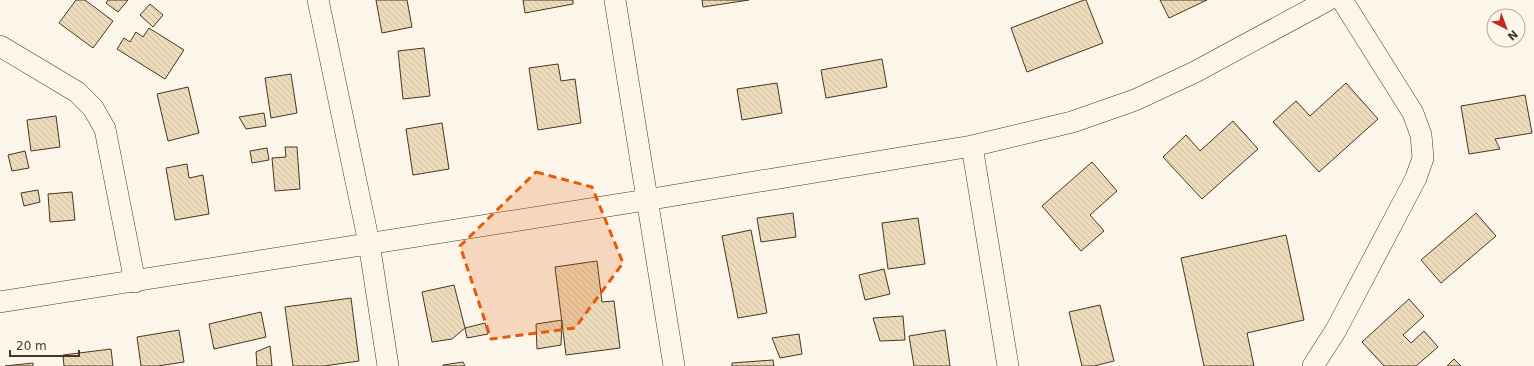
<svg xmlns="http://www.w3.org/2000/svg" width="1534" height="366" viewBox="0 0 1534 366" font-family="'DejaVu Sans',sans-serif">
<defs>
<pattern id="building-back-hatch" width="6" height="6" patternUnits="userSpaceOnUse"><rect width="6" height="6" fill="#ecdcbc"/><path d="M-1 5l2 2M0 0l6 6M5-1l2 2" fill="none" stroke="#ccbda1"/></pattern>
</defs>
<rect width="100%" height="100%" fill="#fbf6e9"/>
<path fill="url(#building-back-hatch)" stroke="#4a3520" d="M 76,0 L 85,0 L 113,21 L 93,48 L 59,23 Z
M 108,0 L 128,0 L 118,12 L 106,3 Z
M 376,0 L 407,0 L 412,27 L 382,33 Z
M 523,0 L 573,0 L 573,4 L 525,13 Z
M 702,0 L 749,0 L 703,7 Z
M 1084,0 L 1086,0 L 1103,43 L 1027,72 L 1011,28 Z
M 1160,0 L 1207,0 L 1169,18 Z
M 150,4 L 163,15 L 153,27 L 140,15 Z
M 149,28 L 184,50 L 165,79 L 117,49 L 124,38 L 130,42 L 136,32 L 143,37 Z
M 424,48 L 430,96 L 403,99 L 398,51 Z
M 882,59 L 887,87 L 826,98 L 821,70 Z
M 558,64 L 561,81 L 575,79 L 581,123 L 538,130 L 529,68 Z
M 291,74 L 297,113 L 271,118 L 265,78 Z
M 777,83 L 782,113 L 742,120 L 737,89 Z
M 1346,83 L 1378,119 L 1319,172 L 1273,122 L 1296,101 L 1310,116 Z
M 188,87 L 199,133 L 168,141 L 157,94 Z
M 1525,95 L 1532,133 L 1495,139 L 1500,149 L 1469,154 L 1461,106 Z
M 264,113 L 266,126 L 246,129 L 239,117 Z
M 56,116 L 60,147 L 31,151 L 27,120 Z
M 1233,121 L 1258,149 L 1202,199 L 1163,157 L 1186,135 L 1200,151 Z
M 442,123 L 449,169 L 413,175 L 406,129 Z
M 285,147 L 297,147 L 300,189 L 275,191 L 272,158 L 286,157 Z
M 267,148 L 269,160 L 252,163 L 250,151 Z
M 25,151 L 29,168 L 12,171 L 8,155 Z
M 1092,162 L 1117,191 L 1090,215 L 1104,231 L 1081,251 L 1042,206 Z
M 187,164 L 189,178 L 203,175 L 209,214 L 175,220 L 166,168 Z
M 38,190 L 40,202 L 24,206 L 21,193 Z
M 72,192 L 75,220 L 50,222 L 48,194 Z
M 793,213 L 796,237 L 761,242 L 757,218 Z
M 1476,213 L 1496,236 L 1441,283 L 1421,260 Z
M 918,218 L 925,264 L 888,269 L 882,223 Z
M 751,230 L 767,313 L 738,318 L 722,236 Z
M 1286,235 L 1304,320 L 1247,333 L 1254,366 L 1204,366 L 1181,258 Z
M 597,261 L 602,302 L 614,301 L 620,348 L 566,355 L 555,267 Z
M 884,269 L 890,294 L 865,300 L 859,275 Z
M 454,285 L 465,328 L 452,339 L 432,342 L 422,292 Z
M 351,298 L 359,361 L 324,366 L 293,366 L 285,307 Z
M 1409,299 L 1424,316 L 1403,335 L 1411,343 L 1424,331 L 1438,347 L 1416,366 L 1384,366 L 1362,342 Z
M 1100,305 L 1114,361 L 1094,366 L 1082,366 L 1069,312 Z
M 261,312 L 266,337 L 214,349 L 209,324 Z
M 903,316 L 905,340 L 880,341 L 873,318 Z
M 562,320 L 561,345 L 537,349 L 536,324 Z
M 485,323 L 488,334 L 467,338 L 465,328 Z
M 179,330 L 184,362 L 158,366 L 141,366 L 137,337 Z
M 945,330 L 950,366 L 914,366 L 909,336 Z
M 799,334 L 802,354 L 780,358 L 772,338 Z
M 270,346 L 272,366 L 257,366 L 256,352 Z
M 111,349 L 113,366 L 64,366 L 63,355 Z
M 1454,359 L 1461,366 L 1447,366 Z
M 773,360 L 774,366 L 732,366 L 732,363 Z
M 463,362 L 465,366 L 443,366 L 443,365 Z
M 33,363 L 33,366 L 5,366 Z"/>
<g fill="none" stroke-linecap="round" stroke-linejoin="round">
<defs>
<path id="minor" d="M 318,0 L 369,243 L 388,366
M 615,0 L 674,366
M 0,46 L 77,92 L 93,108 L 105,129 L 135,282
M 972,146 L 1008,366
M 0,302 L 646,200 L 972,146 L 1072,122 L 1135,100 L 1195,72 L 1328,0
M 1313,366 L 1336,330 L 1416,178 L 1423,158 L 1421,135 L 1413,113 L 1342,0"/>
</defs>
<use href="#minor" stroke="#4a3520" stroke-width="22"/>
<use href="#minor" stroke="#fbf6e9" stroke-width="21"/>
</g>
<path fill="#e8590c" fill-opacity="0.2" stroke="#e8590c" stroke-width="3" stroke-dasharray="8 5" stroke-linejoin="round" d="M 536,172 L 592,187 L 623,263 L 575,328 L 491,339 L 460,246 Z"/>
<g transform="translate(1506 28) rotate(138)"><circle r="19" fill="#fbf6e9" stroke="#b4a999"/>
<path d="M0-3L7 15L0 10L-7 15Z" fill="#c62828"/>
<text y="-6" font-size="11" font-weight="bold" text-anchor="middle" fill="#4a3520">N</text>
</g>
<path d="M10 350v6h69v-6" fill="none" stroke="#4a3520" stroke-width="2"/>
<text x="16" y="350" font-size="12" fill="#4a3520" stroke="#fbf6e9" stroke-width="3" paint-order="stroke">20 m</text>
</svg>
